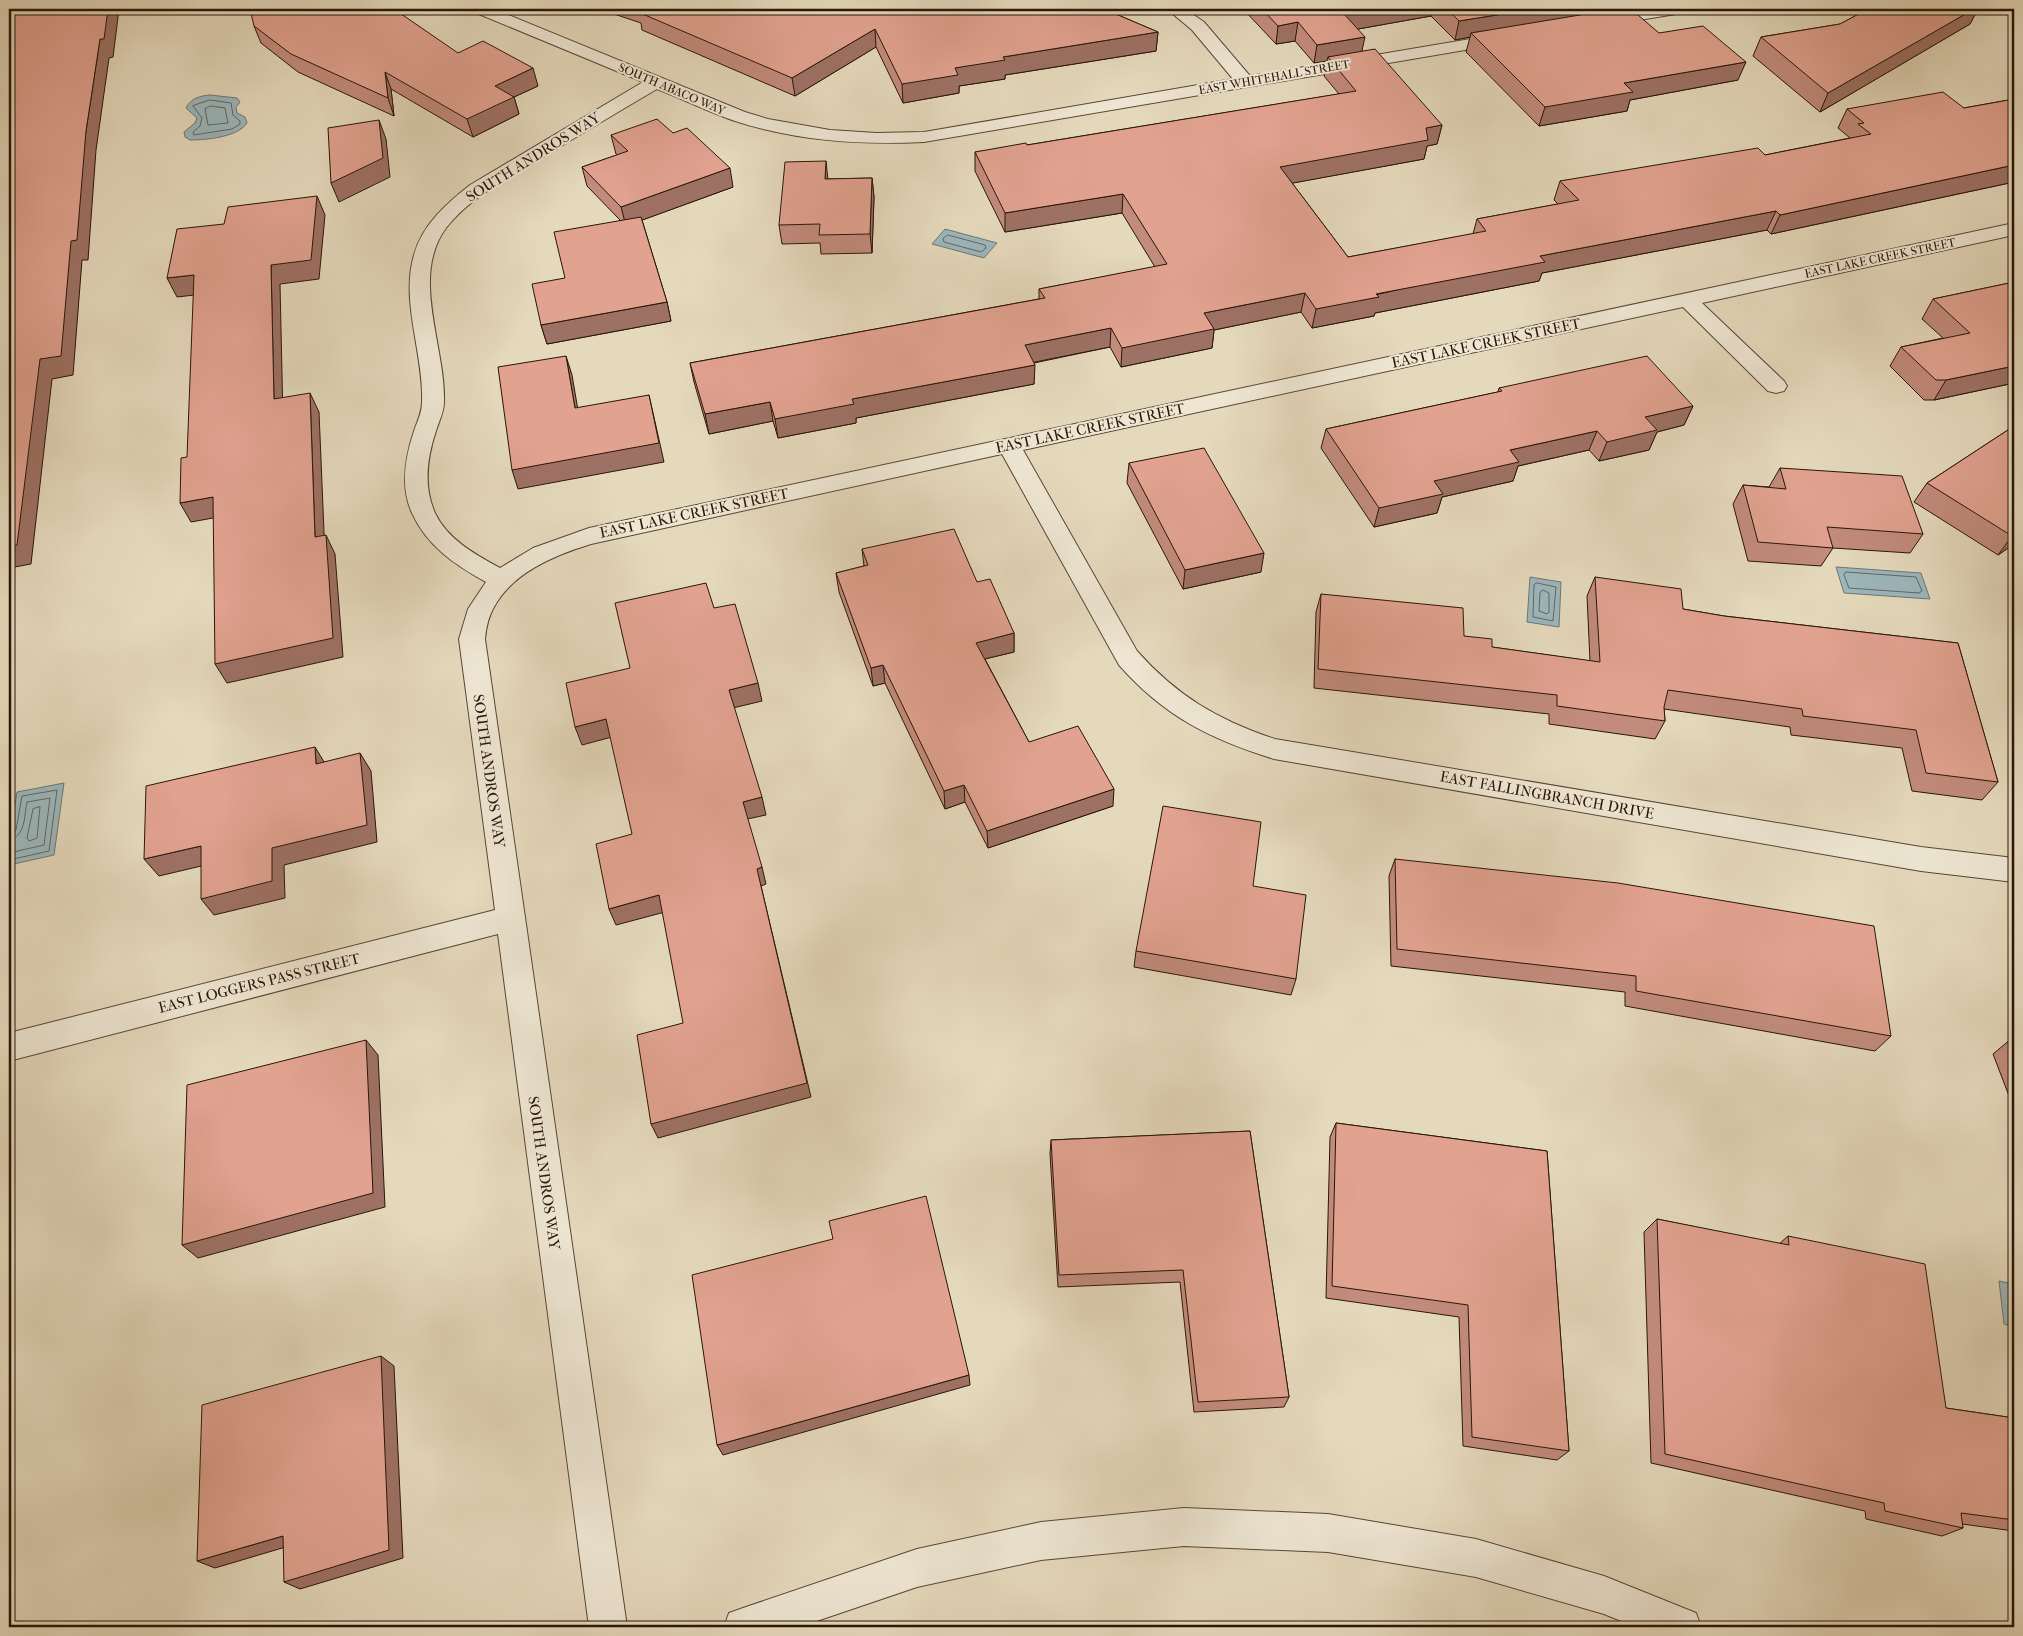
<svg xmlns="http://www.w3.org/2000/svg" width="2023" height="1636" viewBox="0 0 2023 1636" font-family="'IM FELL French Canon',serif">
<rect width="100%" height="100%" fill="#e5d9bc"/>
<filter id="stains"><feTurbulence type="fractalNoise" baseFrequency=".004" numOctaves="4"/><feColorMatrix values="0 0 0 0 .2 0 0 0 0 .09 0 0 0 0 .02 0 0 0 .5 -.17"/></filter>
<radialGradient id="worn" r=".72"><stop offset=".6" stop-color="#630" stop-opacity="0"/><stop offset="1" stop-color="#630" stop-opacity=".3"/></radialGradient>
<path fill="#9cb7bd" stroke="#6e7775" d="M 210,95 L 237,98 L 240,102 L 236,107 L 237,113 L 245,117 L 247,123 C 238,137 206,140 190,140 L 185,137 L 184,132 L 195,123 L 197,118 L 186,108 C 191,98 200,96 210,95 Z
M 945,229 L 997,243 L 984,258 L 932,244 Z
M 1836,567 L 1921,573 L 1930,599 L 1844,593 Z
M 1530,577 L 1561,582 L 1559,627 L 1527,622 Z
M 64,783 L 54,855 L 9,865 L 9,844 L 17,792 Z
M 1999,1281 L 2014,1284 L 2014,1327 L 2004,1324 Z"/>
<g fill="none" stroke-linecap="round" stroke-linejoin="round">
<path stroke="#626662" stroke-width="1" d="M 210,100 L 231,103 L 233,115 L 240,121 L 240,124 L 232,129 L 194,135 L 193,132 L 200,126 L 202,118 L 193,106 Z
M 211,106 L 225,108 L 228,123 L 208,125 L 205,109 Z
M 948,235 L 985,245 L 986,248 L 981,252 L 944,242 L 943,239 Z
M 1846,572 L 1916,577 L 1922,591 L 1919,593 L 1849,588 L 1844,575 Z
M 1537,583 L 1556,587 L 1553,621 L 1533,617 L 1534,585 Z
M 1543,590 L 1549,593 L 1549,612 L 1547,614 L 1539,611 L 1540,593 Z
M 40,807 L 37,838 L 29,841 L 27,838 L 33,809 Z
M 9,834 L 16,830 L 22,796 L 57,790 L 49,851 L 9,860
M 9,840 C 26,836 24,816 27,802 L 50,798 L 44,845 L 9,853"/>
<defs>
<path id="minor" d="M 472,9 L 494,9 L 745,112 L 768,119 L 830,130 L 876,133 L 924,132 L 1233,79 L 1192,30 L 1167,9 L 1185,9 L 1204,22 L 1250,76 L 1506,33 L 1512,34 L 1514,38 L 1512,42 L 1506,43 L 924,142 C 859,145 797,141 735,121 C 709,112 683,99 657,89 C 618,112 579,135 540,159 C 507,179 470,197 446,228 C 410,277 446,347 444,402 C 444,412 439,421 436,431 C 427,458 423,486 435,513 C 447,539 476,555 500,568 L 533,548 L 589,528 L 2014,223 L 2014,235 L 1702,303 L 1784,381 L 1787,386 L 1784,391 L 1776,393 L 1768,391 L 1683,307 L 1023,450 L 1137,651 C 1177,696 1218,720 1275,739 L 1921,847 L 2014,858 L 2014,882 L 1921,871 L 1274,759 C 1210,739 1164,716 1119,665 L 1002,454 L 591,544 C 555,555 511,573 493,609 C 488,618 486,629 485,639 L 627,1627 L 589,1627 L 498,934 L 9,1061 L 9,1033 L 495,910 L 459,639 L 468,609 L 486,582 C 455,565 427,546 412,513 C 400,487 405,458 414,431 C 417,422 422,413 422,402 C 424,354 400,302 414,255 C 422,225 447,203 470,185 L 643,82 L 474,12 Z
M 1647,9 L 1684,9 L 1682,12 L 1676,14 L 1602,26 L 1596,25 L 1594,21 L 1596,17 L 1602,16 Z
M 1184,1508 L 1328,1514 L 1476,1539 L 1604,1576 L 1696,1613 L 1701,1627 L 1636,1627 L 1604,1614 L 1476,1577 L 1328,1552 L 1184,1546 L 1041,1560 L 917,1587 L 799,1627 L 724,1627 L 729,1613 L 743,1608 L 917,1549 L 1041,1522 Z"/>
</defs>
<use href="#minor" stroke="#584735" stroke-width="2"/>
<use href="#minor" fill="#eee6d3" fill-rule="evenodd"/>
</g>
<path fill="#c28b7c" stroke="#291608" d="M 599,9 L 1104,9 L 1158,32 L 1156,51 L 1005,75 L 1005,79 L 959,86 L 959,93 L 903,103 L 876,47 L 795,96 L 642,30 L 641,23 Z
M 1243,9 L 1611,9 L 1611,10 L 1659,33 L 1738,80 L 1630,100 L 1627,111 L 1539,126 L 1466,52 L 1470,37 L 1455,40 L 1431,16 L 1358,29 L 1362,51 L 1442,125 L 1437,144 L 1427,146 L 1424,159 L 1292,183 L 1348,257 L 1473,234 L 1477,219 L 1558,204 L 1554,200 L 1560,181 L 1765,155 L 1850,138 L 1838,128 L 1847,109 L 1964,108 L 2014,99 L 2014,182 L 1771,234 L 1767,230 L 1542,273 L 1539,281 L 1375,313 L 1374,316 L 1312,328 L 1301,312 L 1214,330 L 1212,348 L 1121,367 L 1110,347 L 1034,363 L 1034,384 L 856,418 L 856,423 L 778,438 L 773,421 L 709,434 L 694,382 L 690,363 L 1039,299 L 1039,289 L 1155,267 L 1122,213 L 1005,232 L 975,171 L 975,152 L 1027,145 L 1339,94 L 1324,76 L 1327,61 L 1314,63 L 1295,41 L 1276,44 Z
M 1868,9 L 1978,9 L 1970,24 L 1820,112 L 1753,56 L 1761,37 L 1840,24 Z
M 254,26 L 458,53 L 538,86 L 514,97 L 519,114 L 473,137 L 391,89 L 394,116 L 298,72 L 261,43 Z
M 611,135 L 733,187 L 642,220 L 667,302 L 671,321 L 547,344 L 541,325 L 565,278 L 620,220 L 587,186 L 582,167 L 617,155 L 616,154 Z
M 872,178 L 874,197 L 872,253 L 821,254 L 820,243 L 782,244 L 779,225 L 828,179 Z
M 2014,282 L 2014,383 L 1934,400 L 1924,400 L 1890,366 L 1901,347 L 1943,338 L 1922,319 L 1933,299 Z
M 1499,388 L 1693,406 L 1684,425 L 1657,432 L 1649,450 L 1599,461 L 1589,450 L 1518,466 L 1513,481 L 1442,497 L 1437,513 L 1374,527 L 1321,448 L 1326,429 L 1498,392 Z
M 2014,426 L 2014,544 L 1998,555 L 1914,502 L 1927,483 Z
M 1129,463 L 1261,572 L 1183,589 L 1127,483 Z
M 1780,468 L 1923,534 L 1910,553 L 1833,548 L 1821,566 L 1748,561 L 1733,504 L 1743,485 L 1769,487 Z
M 862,549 L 977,582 L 1014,633 L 1014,652 L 985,659 L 1029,742 L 1113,806 L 988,848 L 965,802 L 945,809 L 885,683 L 873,686 L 839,592 L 836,573 L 864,566 Z
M 1595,577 L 1683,609 L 1724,616 L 1958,643 L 1998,782 L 1982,800 L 1912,791 L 1902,748 L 1791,735 L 1790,727 L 1664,709 L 1665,721 L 1655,739 L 1549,724 L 1549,714 L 1314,688 L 1316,612 L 1321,594 L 1464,636 L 1492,647 L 1590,661 L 1587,596 Z
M 1395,859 L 1891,1036 L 1875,1051 L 1625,1006 L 1625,992 L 1391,966 L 1389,876 Z
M 1253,886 L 1296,979 L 1291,995 L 1134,967 L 1136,951 Z
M 2011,1039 L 2014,1039 L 2014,1109 L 1993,1054 Z
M 1336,1123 L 1547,1151 L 1569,1451 L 1557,1460 L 1463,1446 L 1459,1317 L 1326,1298 L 1330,1137 Z
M 1250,1131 L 1289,1397 L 1284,1407 L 1194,1412 L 1180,1282 L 1058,1287 L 1050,1154 L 1051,1140 Z
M 1657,1219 L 1779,1244 L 1788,1236 L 1946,1408 L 2014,1418 L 2014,1531 L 1962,1524 L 1963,1528 L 1942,1536 L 1866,1519 L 1865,1511 L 1651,1463 L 1644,1232 Z"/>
<path fill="#9e7165" stroke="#291608" d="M 108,9 L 119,9 L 113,57 L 109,58 L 96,150 L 88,260 L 82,260 L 73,375 L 52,379 L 31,564 L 9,568 L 9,546 L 40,359 L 86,131 L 100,39 Z
M 1372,9 L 1432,9 L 1431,16 L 1341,32 L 1344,14 Z
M 1534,9 L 1611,9 L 1610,14 L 1471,33 L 1470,37 L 1455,40 L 1459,21 Z
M 1974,9 L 1978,9 L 1970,24 L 1820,112 L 1828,93 Z
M 1298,22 L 1295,41 L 1276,44 L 1278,26 Z
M 875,29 L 876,47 L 795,96 L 792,78 Z
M 1158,32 L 1156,51 L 1005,75 L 1005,79 L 959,86 L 959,93 L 903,103 L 902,84 L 955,68 L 1003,57 Z
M 1365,37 L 1361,55 L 1328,57 L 1327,61 L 1314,63 L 1317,45 Z
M 1746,62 L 1738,80 L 1630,100 L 1627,111 L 1539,126 L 1545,107 L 1624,83 Z
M 533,68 L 538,86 L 514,97 L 519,114 L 473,137 L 467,119 L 495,86 Z
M 385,72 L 391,89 L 394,116 L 388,98 Z
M 379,120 L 386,139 L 390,177 L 339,202 L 331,183 Z
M 1442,125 L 1437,144 L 1427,146 L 1424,159 L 1277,186 L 1280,167 L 1426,128 Z
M 826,161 L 828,180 L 825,179 Z
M 2014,165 L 2014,182 L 1771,234 L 1780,215 Z
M 730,168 L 733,187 L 626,226 L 621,207 Z
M 872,178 L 874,197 L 872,253 L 870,234 Z
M 1123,194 L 1122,213 L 1005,232 L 1005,213 Z
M 317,196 L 325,215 L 319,279 L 280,284 L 283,419 L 274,399 L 271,265 Z
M 1776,211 L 1767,230 L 1542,273 L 1539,281 L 1375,313 L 1374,316 L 1312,328 L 1316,309 L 1540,256 Z
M 194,275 L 203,294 L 177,297 L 167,278 Z
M 1305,293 L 1301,312 L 1214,330 L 1212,348 L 1121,367 L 1122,348 L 1204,313 Z
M 667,302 L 671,321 L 547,344 L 541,325 Z
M 1111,328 L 1110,347 L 1025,364 L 1025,345 Z
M 566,356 L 572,375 L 581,428 L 575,408 Z
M 1035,365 L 1034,384 L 856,418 L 856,423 L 778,438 L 775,419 L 852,399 Z
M 2014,366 L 2014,383 L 1934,400 L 1946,380 Z
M 310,393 L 319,412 L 325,556 L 315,537 Z
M 649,395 L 664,462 L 518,489 L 512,470 Z
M 770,402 L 773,421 L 709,434 L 705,414 Z
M 1693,406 L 1684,425 L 1657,432 L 1649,450 L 1599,461 L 1607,442 L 1645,417 Z
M 1597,431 L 1589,450 L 1518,466 L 1513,481 L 1442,497 L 1437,513 L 1374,527 L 1379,508 L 1434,481 L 1510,450 Z
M 213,497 L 224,516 L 191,522 L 180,503 Z
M 326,535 L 335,554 L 343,657 L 227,683 L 215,664 Z
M 2014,535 L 2014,544 L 1998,555 L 2012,536 Z
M 1264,553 L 1261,572 L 1183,589 L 1185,570 Z
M 1014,633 L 1014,652 L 976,661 L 976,643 Z
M 9,644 L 11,646 L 9,659 Z
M 883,665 L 885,683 L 873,686 L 871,668 Z
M 758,683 L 762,701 L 733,708 L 729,690 Z
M 606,719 L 612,737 L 582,745 L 575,727 Z
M 315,747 L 326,765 L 316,764 Z
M 360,753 L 371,771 L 377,842 L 284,865 L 285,898 L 214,915 L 201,899 L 272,848 Z
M 964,785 L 965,802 L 945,809 L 944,791 Z
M 1114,789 L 1113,806 L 988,848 L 987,831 Z
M 762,797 L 766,815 L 747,819 L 743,802 Z
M 201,846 L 214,863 L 159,876 L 144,859 Z
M 762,867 L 766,884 L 761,886 L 811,1097 L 658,1138 L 651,1124 L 757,869 Z
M 659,895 L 665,912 L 616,925 L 609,909 Z
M 366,1040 L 378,1055 L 385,1207 L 198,1258 L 182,1245 Z
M 381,1356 L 394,1366 L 403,1558 L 300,1589 L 284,1582 Z
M 969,1375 L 970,1385 L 723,1455 L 717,1445 Z
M 283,1536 L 299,1543 L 215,1568 L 197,1561 Z"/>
<path fill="#e1a290" stroke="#291608" d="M 11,9 L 108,9 L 104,39 L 100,39 L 86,131 L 77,240 L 71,241 L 61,356 L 40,359 L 17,545 L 9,546 L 9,20 Z
M 250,9 L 394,9 L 458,53 L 483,41 L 533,68 L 495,86 L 514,97 L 467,119 L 385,72 L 388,98 L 291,54 L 254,26 Z
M 644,9 L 1104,9 L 1158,32 L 1003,57 L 1005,60 L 955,68 L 958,75 L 902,84 L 875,29 L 792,78 L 638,12 Z
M 1262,9 L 1372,9 L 1344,14 L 1365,37 L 1317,45 L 1298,22 L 1278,26 Z
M 1447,9 L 1534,9 L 1459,21 Z
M 1616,9 L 1631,9 L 1659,33 L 1703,26 L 1746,62 L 1624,83 L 1633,92 L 1545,107 L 1471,33 Z
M 1868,9 L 1974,9 L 1828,93 L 1761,37 L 1840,24 Z
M 1375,49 L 1442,125 L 1426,128 L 1428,140 L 1280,167 L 1348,257 L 1486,231 L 1477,219 L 1579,200 L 1560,181 L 1758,148 L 1765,155 L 1871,134 L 1858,124 L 1864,123 L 1847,109 L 1943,92 L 1964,108 L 2014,99 L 2014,165 L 1780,215 L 1776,211 L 1540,256 L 1545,262 L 1376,294 L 1379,297 L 1316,309 L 1305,293 L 1204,313 L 1214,329 L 1122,348 L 1111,328 L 1025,345 L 1035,365 L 852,399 L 854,404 L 775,419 L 770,402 L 705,414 L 690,363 L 1045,298 L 1039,289 L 1167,264 L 1123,194 L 1005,213 L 975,152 L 1026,143 L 1027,145 L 1356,91 L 1328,57 Z
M 657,119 L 673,133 L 687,128 L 730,168 L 621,207 L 582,167 L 628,151 L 611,135 Z
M 379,120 L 383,158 L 331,183 L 328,128 Z
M 826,161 L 825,179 L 872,178 L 870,234 L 819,235 L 820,224 L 779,225 L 785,162 Z
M 317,196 L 311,260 L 271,265 L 274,399 L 310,393 L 315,537 L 326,535 L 333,638 L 215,664 L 213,497 L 180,503 L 181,458 L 187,457 L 194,275 L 167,278 L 177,229 L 224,224 L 228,207 Z
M 641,217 L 667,302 L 541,325 L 532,284 L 565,278 L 554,232 Z
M 2014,282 L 2014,366 L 1946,380 L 1936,380 L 1901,347 L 1970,333 L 1933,299 Z
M 566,356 L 575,408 L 649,395 L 659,443 L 512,470 L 498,367 Z
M 1647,356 L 1693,406 L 1645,417 L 1657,430 L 1607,442 L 1597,431 L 1510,450 L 1519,462 L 1434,481 L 1443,494 L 1379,508 L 1326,429 L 1502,391 L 1499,388 Z
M 2014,426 L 2014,535 L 2012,536 L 1927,483 Z
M 1204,448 L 1264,553 L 1185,570 L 1129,463 Z
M 1780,468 L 1902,476 L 1923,534 L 1827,527 L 1833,548 L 1758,542 L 1743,485 L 1786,489 Z
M 954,529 L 977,582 L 990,579 L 1014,633 L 976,643 L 1029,742 L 1078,726 L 1114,789 L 987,831 L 964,785 L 944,791 L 883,665 L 871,668 L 836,573 L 868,565 L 862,549 Z
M 1595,577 L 1681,589 L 1683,609 L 1724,616 L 1958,643 L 1998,782 L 1926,773 L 1916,730 L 1803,716 L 1802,709 L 1668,690 L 1664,707 L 1665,721 L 1557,706 L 1557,695 L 1318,669 L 1321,594 L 1463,608 L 1464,636 L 1492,639 L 1492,647 L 1600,662 Z
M 706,583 L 714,608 L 735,604 L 758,683 L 729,690 L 762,797 L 743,802 L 762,867 L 757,869 L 807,1083 L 651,1124 L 637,1035 L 683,1023 L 659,895 L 609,909 L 596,844 L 632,834 L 606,719 L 575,727 L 566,683 L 630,668 L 615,603 Z
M 315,747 L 316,764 L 360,753 L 367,825 L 272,848 L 272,881 L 201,899 L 201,846 L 144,859 L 146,786 Z
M 1163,806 L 1261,822 L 1253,886 L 1306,895 L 1296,979 L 1136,951 Z
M 1395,859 L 1618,883 L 1874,926 L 1891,1036 L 1636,991 L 1636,976 L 1397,949 Z
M 2011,1039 L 2014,1039 L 2014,1046 Z
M 366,1040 L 373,1193 L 182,1245 L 187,1085 Z
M 1336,1123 L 1547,1151 L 1569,1451 L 1472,1437 L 1468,1305 L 1332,1286 Z
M 1250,1131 L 1289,1397 L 1198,1402 L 1183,1270 L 1059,1275 L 1051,1140 Z
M 926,1196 L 969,1375 L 717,1445 L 692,1275 L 833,1239 L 829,1221 Z
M 1657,1219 L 1789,1245 L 1788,1236 L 1925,1264 L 1946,1408 L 2014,1418 L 2014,1520 L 1961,1513 L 1963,1528 L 1885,1511 L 1884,1503 L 1665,1454 Z
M 381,1356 L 389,1550 L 284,1582 L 283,1536 L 197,1561 L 202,1405 Z"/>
<g text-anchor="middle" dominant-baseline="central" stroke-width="4" stroke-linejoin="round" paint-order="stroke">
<g font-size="12" fill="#291608" stroke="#eee6d3">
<text transform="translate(1274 77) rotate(-10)">EAST WHITEHALL STREET</text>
<text transform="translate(672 89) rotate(23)">SOUTH ABACO WAY</text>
<text transform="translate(1880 258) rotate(-12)">EAST LAKE CREEK STREET</text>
</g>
<g font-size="15" fill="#291608" stroke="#eee6d3">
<text transform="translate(533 157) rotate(-32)">SOUTH ANDROS WAY</text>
<text transform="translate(1486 343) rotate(-12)">EAST LAKE CREEK STREET</text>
<text transform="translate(1090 428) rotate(-12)">EAST LAKE CREEK STREET</text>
<text transform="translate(694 513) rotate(-12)">EAST LAKE CREEK STREET</text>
<text transform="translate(489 771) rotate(82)">SOUTH ANDROS WAY</text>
<text transform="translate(1547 795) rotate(10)">EAST FALLINGBRANCH DRIVE</text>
<text transform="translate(259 983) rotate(-14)">EAST LOGGERS PASS STREET</text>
<text transform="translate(544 1173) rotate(82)">SOUTH ANDROS WAY</text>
</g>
</g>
<rect width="2023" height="1636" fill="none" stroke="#e5d9bc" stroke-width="30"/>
<rect x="10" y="10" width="2003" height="1616" fill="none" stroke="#291608" stroke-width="2.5"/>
<rect x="15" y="15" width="1993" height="1606" fill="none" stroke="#291608"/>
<rect width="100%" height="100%" filter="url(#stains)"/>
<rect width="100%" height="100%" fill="url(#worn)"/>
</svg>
